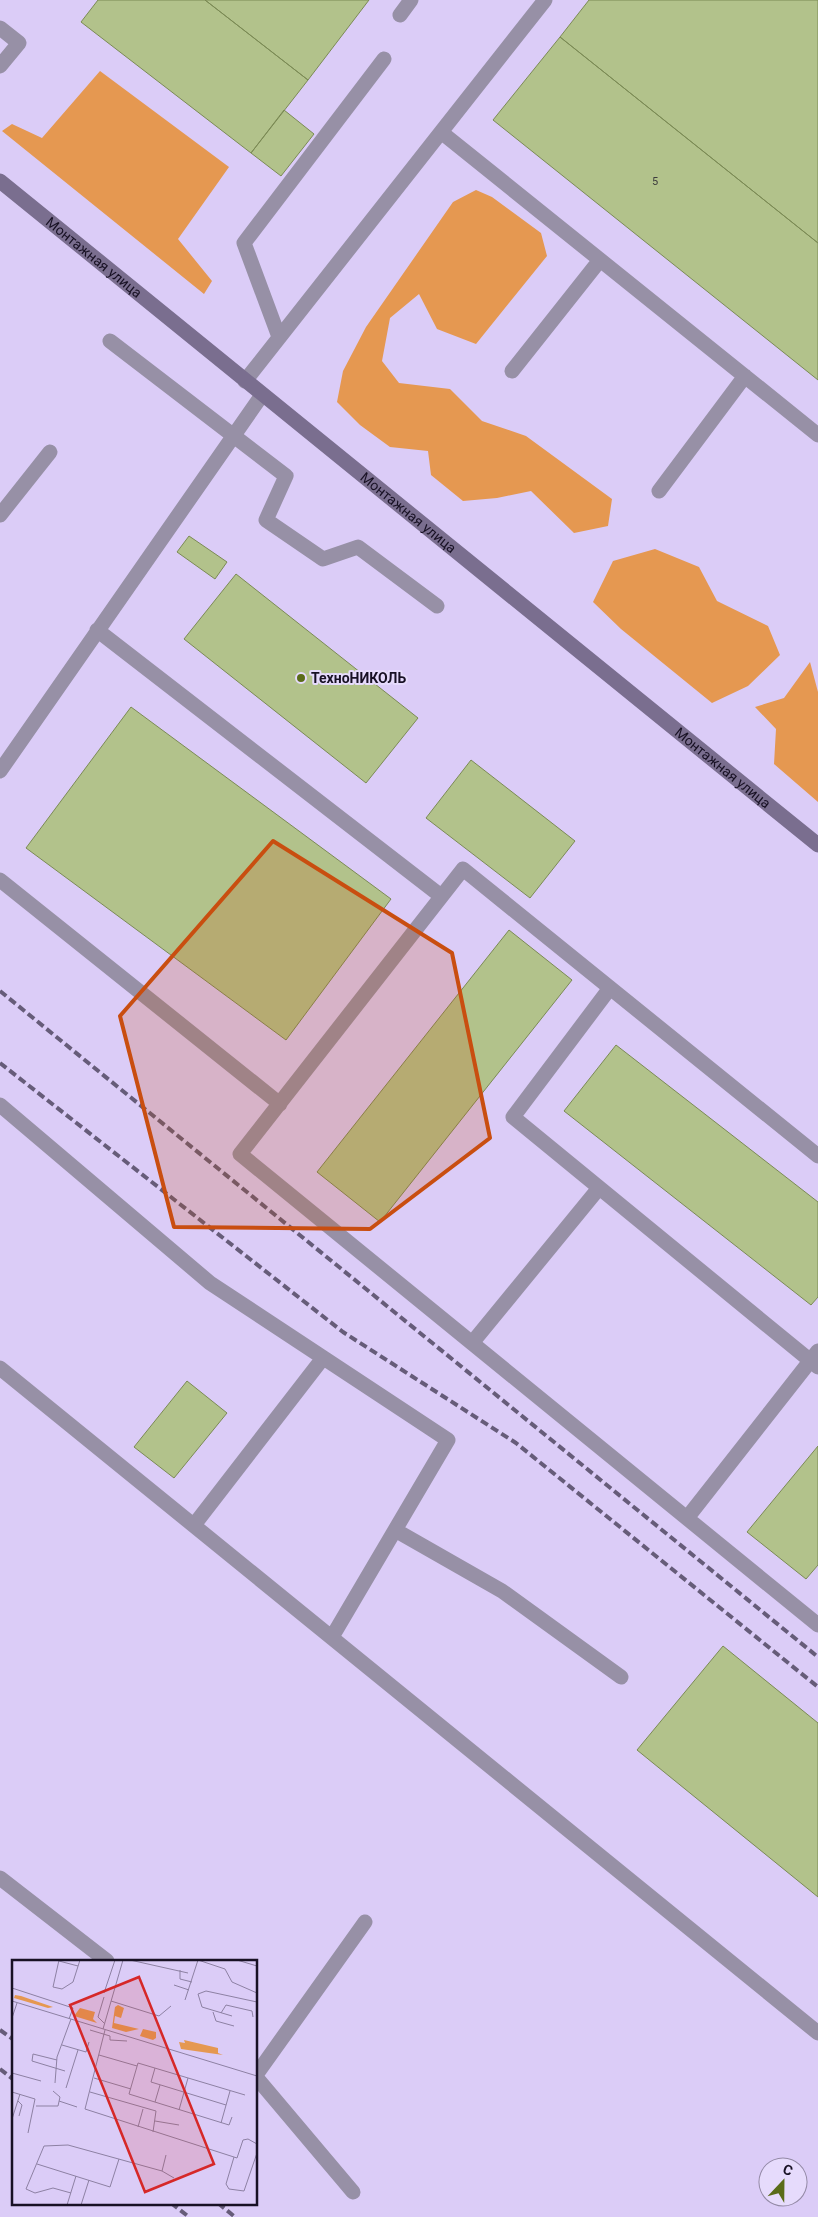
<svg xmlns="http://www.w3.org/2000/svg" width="818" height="2217" viewBox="0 0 818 2217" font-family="Roboto,sans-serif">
<rect width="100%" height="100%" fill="#dbccf7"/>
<path fill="#e59851" d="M 100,71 L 229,167 L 178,239 L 212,281 L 204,294 L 2,131 L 12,124 L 42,138 Z
M 476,190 L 492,197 L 541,233 L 547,256 L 476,344 L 437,329 L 419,294 L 390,318 L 382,361 L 399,383 L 450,389 L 482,421 L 526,436 L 612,499 L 608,526 L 574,533 L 531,491 L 497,498 L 463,501 L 431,475 L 428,451 L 390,447 L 360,425 L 337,402 L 343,371 L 366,327 L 453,202 Z
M 655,549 L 699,567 L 717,601 L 768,626 L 780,655 L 748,686 L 712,703 L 621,629 L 593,602 L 613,561 Z
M 810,662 L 818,692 L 818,802 L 774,764 L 776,729 L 755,707 L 784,698 Z"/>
<path fill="#b2c28b" stroke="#7b8a55" d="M 98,0 L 205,0 L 308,80 L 251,153 L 81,22 Z
M 205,0 L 369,0 L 308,80 Z
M 589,0 L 818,0 L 818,243 L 560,37 Z
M 560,37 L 818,243 L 818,380 L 493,120 Z
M 284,110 L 314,134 L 281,176 L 251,153 Z
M 189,536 L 227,562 L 215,579 L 177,552 Z
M 236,574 L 418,718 L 366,783 L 184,639 Z
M 131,707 L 391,899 L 286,1040 L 26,848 Z
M 471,760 L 575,841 L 530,898 L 426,818 Z
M 509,930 L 572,980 L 380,1222 L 317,1172 Z
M 616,1045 L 818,1202 L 818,1297 L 811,1305 L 564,1111 Z
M 187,1381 L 227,1413 L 174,1478 L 134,1447 Z
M 818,1446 L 818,1565 L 806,1579 L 747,1532 Z
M 723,1646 L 818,1723 L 818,1897 L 637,1750 Z"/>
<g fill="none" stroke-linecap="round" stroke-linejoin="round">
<path stroke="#9790a6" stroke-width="15" d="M 400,15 L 411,0
M 0,28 L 19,43 L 0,66
M 441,132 L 818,435
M 279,337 L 244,243 L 384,59
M 110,341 L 286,476 L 266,520 L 323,559 L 358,547 L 437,606
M 512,371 L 600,260
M 245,381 L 545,0
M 659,491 L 745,376
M 0,515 L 50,452
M 97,630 L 441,896
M 0,771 L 262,395
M 0,880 L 280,1104
M 610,988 L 513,1117 L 818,1367
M 0,1105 L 210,1283 L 448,1440 L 332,1637
M 818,1156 L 463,869 L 240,1154 L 818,1625
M 472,1343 L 599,1188
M 0,1368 L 818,2033
M 687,1518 L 818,1351
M 194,1525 L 323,1358
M 395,1530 L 502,1591 L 621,1677
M 0,1878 L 107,1961
M 256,2075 L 365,1922
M 256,2077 L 353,2192"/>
<path stroke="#7a6e8f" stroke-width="15" id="s1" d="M 0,181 L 818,845"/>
<path stroke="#665c79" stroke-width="4" stroke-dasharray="8 4" stroke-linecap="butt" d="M 0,991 L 818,1657
M 0,1063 L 343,1332 L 516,1443 L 818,1687
M 0,2030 L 14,2040
M 0,2069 L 14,2080
M 171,2203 L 189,2217
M 218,2203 L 235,2217"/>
</g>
<path fill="#c94e10" fill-opacity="0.2" stroke="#c94e10" stroke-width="4" stroke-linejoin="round" d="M 273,841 L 452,953 L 490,1138 L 370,1229 L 174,1227 L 120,1016 Z"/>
<circle fill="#5a6c19" stroke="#e6dbfc" stroke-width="2" cx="301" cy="678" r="5"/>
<g text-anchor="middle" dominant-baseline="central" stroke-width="4" stroke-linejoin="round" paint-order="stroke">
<g font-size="11" fill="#3e3d3e">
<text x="655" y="181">5</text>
</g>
<g font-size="14" fill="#181124" stroke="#e6dbfc">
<text stroke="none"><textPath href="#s1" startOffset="121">Монтажная улица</textPath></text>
<text stroke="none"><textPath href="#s1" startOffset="526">Монтажная улица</textPath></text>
<text stroke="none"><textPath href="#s1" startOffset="931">Монтажная улица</textPath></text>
</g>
<g font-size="14" font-weight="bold" fill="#181124" stroke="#e6dbfc" text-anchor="start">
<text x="311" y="678">ТехноНИКОЛЬ</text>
</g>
</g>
<g transform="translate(12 1960)">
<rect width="245" height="245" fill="#dbccf7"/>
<path d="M 3,35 L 9,36 L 41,47 L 36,48 L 2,38 ZM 106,45 L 112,48 L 109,58 L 103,56 L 102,63 L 127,69 L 114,72 L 100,68 L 103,47 ZM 68,48 L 83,52 L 81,59 L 85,63 L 62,56 ZM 131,69 L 144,72 L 144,78 L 141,80 L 128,76 ZM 172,80 L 206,88 L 206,93 L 211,95 L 169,89 L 167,82 L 173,83 Z" fill="#e59851"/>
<path fill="none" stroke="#8d81a3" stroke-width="1" d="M 47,0 L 41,27 L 50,29 L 61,22 L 68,0M 118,0 L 176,13M 225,0 L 245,6M 47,1 L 66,6M 168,10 L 168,19 L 180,22M 162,25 L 177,30M 0,28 L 61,48 L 57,59M 92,33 L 103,0M 92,37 L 86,57 L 93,64M 173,40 L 186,0 L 213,9 L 220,22 L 245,33M 0,41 L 245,116M 99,41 L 147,56 L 159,46M 201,52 L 204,61 L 222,66M 209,53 L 214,45 L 240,51 L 241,57M 220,56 L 190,47 L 186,34 L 194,31 L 245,42M 0,58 L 5,43M 91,69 L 111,0M 78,70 L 98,76 L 98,80 L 115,81M 93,70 L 73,149 L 225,198 L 231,180 L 236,179 L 245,184M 50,85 L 74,92 L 77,82M 87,95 L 125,106M 45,100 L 21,94 L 20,101 L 53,111M 143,108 L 139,122 L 214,145M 0,113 L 29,121M 82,118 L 119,129M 43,123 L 45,97 L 59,59M 54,128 L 66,90M 0,132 L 23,139 L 16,173M 78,132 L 144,151 L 141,172M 6,141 L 10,145 L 7,156M 47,141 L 65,147M 143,142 L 148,125M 24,146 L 46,146 L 48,137 L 41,131M 167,150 L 176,118M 220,157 L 217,165 L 117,134 L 126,103 L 233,135M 0,159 L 8,134M 143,161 L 167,165M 209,163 L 218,131M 126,167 L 131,149M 222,197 L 214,224 L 217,229 L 232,231 L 245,193M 25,204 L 98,227 L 107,199M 150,211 L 154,195M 59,233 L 41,228 L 23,233 L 14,229 L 32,186 L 56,185 L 150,211 L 162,218M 55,245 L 64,216M 69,245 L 77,220"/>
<path fill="#d62828" fill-opacity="0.15" stroke="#d62828" stroke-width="2.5" d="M 127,17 L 202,204 L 133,232 L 58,45 Z"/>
<rect width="245" height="245" fill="none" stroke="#181124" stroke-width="2.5"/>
</g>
<g transform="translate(783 2182) rotate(22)"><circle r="24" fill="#e6dbfc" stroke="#948aa6"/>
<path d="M0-4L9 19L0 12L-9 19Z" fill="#5a6c19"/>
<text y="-8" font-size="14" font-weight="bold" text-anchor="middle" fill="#181124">С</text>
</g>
</svg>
